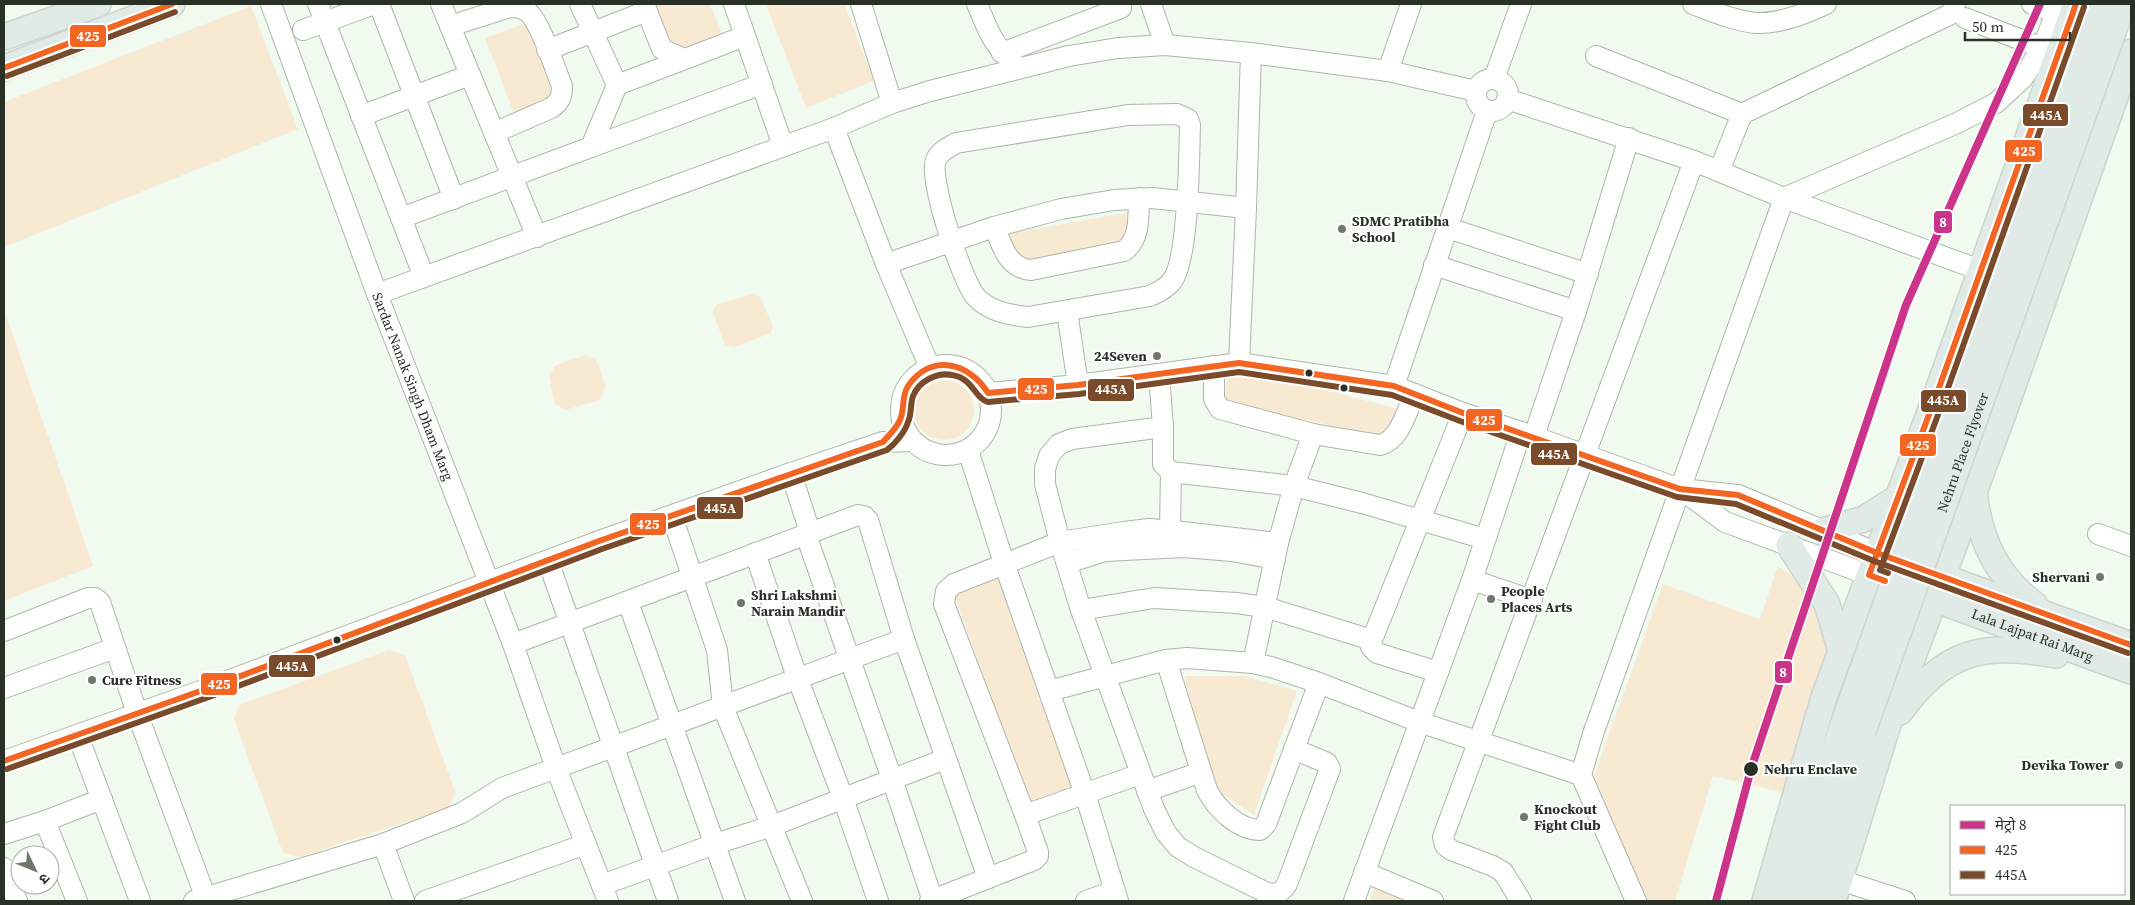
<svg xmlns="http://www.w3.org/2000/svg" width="2135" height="905" viewBox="0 0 2135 905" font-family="'Source Serif 4','Noto Sans Devanagari',serif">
<rect width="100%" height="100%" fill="#f1faef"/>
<path fill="#f8ead2" d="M 655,4 L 710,4 L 724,38 L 686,50 L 670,42 Z
M 766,4 L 844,4 L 874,81 L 806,108 Z
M 251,6 L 298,129 L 4,247 L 4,102 Z
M 532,21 L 557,97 L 514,113 L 485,38 Z
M 1131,212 L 1123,240 L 1115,248 L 1035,263 L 1021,259 L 1006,234 Z
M 754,293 L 761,298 L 773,327 L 771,333 L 734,347 L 725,345 L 713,312 L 716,305 Z
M 4,309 L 93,566 L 4,601 Z
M 585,355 L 596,360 L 606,387 L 600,400 L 565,410 L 554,403 L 549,375 L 556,365 Z
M 1229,371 L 1329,391 L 1399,409 L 1382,436 L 1224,403 Z
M914 410a30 30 0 1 1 60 0a30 30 0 1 1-60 0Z
M 1778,566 L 1811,588 L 1833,650 L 1785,793 L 1713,776 L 1675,901 L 1644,901 L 1594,776 L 1663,584 L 1760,619 Z
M 999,575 L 1077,787 L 1031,804 L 953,592 Z
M 389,650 L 405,655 L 456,794 L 448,808 L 299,857 L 283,853 L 234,719 L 239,705 Z
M 1184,676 L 1244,676 L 1297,691 L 1254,815 L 1219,792 L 1206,763 Z
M 1374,887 L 1409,901 L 1370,901 Z"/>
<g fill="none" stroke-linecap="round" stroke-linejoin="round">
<defs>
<g id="minor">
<path id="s1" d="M 271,4 L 377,294 L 513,644 L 556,768 L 608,901"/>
<path d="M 318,4 L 424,277"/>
<path d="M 379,4 L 454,199"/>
<path d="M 441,4 L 537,237"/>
<path d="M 644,4 L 662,49 L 684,59"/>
<path d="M 734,4 L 783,146"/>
<path d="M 861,4 L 892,103"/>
<path d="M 977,4 C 987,27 992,45 1012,60"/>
<path d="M 1151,4 L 1165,45"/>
<path d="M 1693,4 C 1712,11 1734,21 1756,23 C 1779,24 1805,14 1826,4"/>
<path d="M 2032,4 L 2057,13"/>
<path d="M 1965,18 L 2042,48"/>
<path d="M 450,26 L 510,7 C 517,7 524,8 529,13 C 541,24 555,69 562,86 C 562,97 560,102 551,108 L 494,133"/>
<path d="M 303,30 L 374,4"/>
<path d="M 547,50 L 647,11"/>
<path d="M 1002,53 L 1121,8"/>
<path d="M 1596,56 L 1742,114 L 1951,14 L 1955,4"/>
<path d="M 1388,71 L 1411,4"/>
<path d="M 1494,79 L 1521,4"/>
<circle cx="1492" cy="95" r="16"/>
<path d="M 617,85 L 745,36"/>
<path d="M 1507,99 L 1694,161 L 1784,198 L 1980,270"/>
<path d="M 1177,114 L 1188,119 L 1190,125 C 1189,157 1189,259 1172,281 C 1166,289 1158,292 1150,296 L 1028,317 C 1009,315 988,311 975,296 C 962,280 928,179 936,160 C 939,152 949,147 956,143 L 1128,115 Z"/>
<path d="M 361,116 L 470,75"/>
<path d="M 834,128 L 886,264 L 930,368"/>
<path d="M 591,147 L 762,84"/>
<path d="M 1719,171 L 1742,114"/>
<path d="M 401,218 L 591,147 L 617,85 L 580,4"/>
<path d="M 994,227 C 1003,246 1007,268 1031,270 L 1124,251 C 1141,238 1138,217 1139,198"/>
<path d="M 1448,228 L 1588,274"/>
<path d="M 886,264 L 994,227 L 1061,209 L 1114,200 L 1152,198 L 1246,208"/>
<path d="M 1434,265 L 1576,311"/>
<path d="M 377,294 L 834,128 L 892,103 L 930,91 L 1069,56 L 1118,48 L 1165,45 L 1251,53 L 1388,71 L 1476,91"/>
<path d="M 1067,311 L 1078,385"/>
<path d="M 1239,363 L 1246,208 L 1251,53"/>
<circle cx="946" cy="410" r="45"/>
<path d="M 1214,366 L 1214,399 L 1220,409 L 1313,434 L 1380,445 C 1400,440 1406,412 1415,394"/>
<path d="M 1159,374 L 1163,427 L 1072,439 L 1059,444 L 1049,456 L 1045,469 L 1045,484 L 1060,542 L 1081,610 L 1154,809 L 1166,833 L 1178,847 L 1194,857 L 1269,894 C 1278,894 1282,892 1287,884 L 1330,769 L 1327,763 L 1294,749"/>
<path d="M 1394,386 L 1487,111"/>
<path d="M 988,393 L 1078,385 L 1239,363 L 1394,386 L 1463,413 L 1521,432 L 1680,489 L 1738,495 L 1877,553"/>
<path d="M 1163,427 L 1163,464 L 1171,472 L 1294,486 L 1362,503 L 1485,539"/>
<path d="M 1534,436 L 1576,311 L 1629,138"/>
<path d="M 968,450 L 1004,563 L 1085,794 L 1118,901"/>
<path d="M 791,473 L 808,526 L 806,535 L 892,779 L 933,901"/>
<path d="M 1682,490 L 1725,522 L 1869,575"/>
<path d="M 672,516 L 717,650 L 723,707 L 802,901"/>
<path d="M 1170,530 L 1171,472"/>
<path d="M 2098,534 L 2131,546"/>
<path d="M 755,553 L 797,677 L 843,798 L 878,901"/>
<path d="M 548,561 L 668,901"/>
<path d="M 1067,563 L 1105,551 L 1184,547 L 1232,551 L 1275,559"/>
<path d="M 1472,580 L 1532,600"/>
<path d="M 628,602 L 735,901"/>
<path d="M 1081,610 L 1154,598 L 1236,603 L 1265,607 L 1372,640 L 1371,647 L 1377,653 L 1438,672"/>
<path d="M 4,631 L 88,598 L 95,598 L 100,602 L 137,713 L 207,901"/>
<path d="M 1372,640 L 1463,413"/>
<path d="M 513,644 L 858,515 L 864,516 L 868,520 L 904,639 L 988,878"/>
<path d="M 1166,660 L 1207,790 C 1216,808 1238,830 1260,830 L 1266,824 L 1319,683"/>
<path d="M 1253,663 L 1278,543 L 1294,486 L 1313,434"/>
<path d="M 4,688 L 115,648"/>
<path d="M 1049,691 L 1166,660 L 1187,658 L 1253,663 L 1271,667 L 1319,683 L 1419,722 L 1581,775"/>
<path d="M 78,736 L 140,901"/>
<path d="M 4,761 L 206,689 L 599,541 L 791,473 L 883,442 L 912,441"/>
<path d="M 1140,774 L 1025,815 L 944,604 L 946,591 L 954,584 L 1060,542 L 1124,532 L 1149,529 L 1174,531 L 1278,543"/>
<path d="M 1147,791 L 1201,772"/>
<path d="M 45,821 L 77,901"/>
<path d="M 4,834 L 45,821 L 102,799"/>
<path d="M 383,844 L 404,901"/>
<path d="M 4,868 L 17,901"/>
<path d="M 1364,872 L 1433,901"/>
<path d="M 1840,880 L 1905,901"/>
<path d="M 602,885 L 715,844 L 772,826 L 945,759"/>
<path d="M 194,901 L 383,844 L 462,813 L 502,788 L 513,784 L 904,639"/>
<path d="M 425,901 L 586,844"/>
<path d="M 930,901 L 1034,860 L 1038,856 L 1038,852 L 1025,815"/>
<path d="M 1086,901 L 1114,891"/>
<path d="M 1354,901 L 1472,580 L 1521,432"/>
<path d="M 1521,901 L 1503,872 L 1493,866 L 1451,850 L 1445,845 L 1443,837 L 1694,161"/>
<path d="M 1636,901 L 1581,775 L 1593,734 L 1784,198 L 1957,123 L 1996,103 L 2022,79 L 2042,48 L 2060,4"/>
</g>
<g id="major">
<path d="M 4,37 L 98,4"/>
<path d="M 4,68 L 172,4"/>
<path d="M 1974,493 C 1980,540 1996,576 2035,605"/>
<path d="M 1823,531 L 1864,519 L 1897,498"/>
<path d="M 1789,545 L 1827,604 L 1841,651"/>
<path d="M 1926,571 L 2131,645"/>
<path id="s2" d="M 1918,593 L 2131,671"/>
<path d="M 1900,712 C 1944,650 1984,642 2056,655"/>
<path d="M 1765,901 L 1824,697 L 1940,385 L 2076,4"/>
<path d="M 1785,901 L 1844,722"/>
<path d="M 1808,901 L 1863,731"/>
<path d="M 1833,901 L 1890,718 L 2003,414 L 2131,52"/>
</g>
</defs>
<use href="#minor" stroke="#aeb6ac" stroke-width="22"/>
<use href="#major" stroke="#cfd4ce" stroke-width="28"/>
<use href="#minor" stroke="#fdfefd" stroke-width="20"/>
<use href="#major" stroke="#e0eae6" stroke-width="25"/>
<defs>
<g id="major-bridge">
<path d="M 1844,722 L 2100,4"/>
<path id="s3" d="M 1863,731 L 2123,4"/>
</g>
</defs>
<use href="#major-bridge" stroke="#cfd4ce" stroke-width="28" stroke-linecap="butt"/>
<use href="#major-bridge" stroke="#e0eae6" stroke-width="25"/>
<defs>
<path id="bus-1" d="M 4,68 L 172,4
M 1885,581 L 1869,575 L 1940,385 L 2076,4
M 4,761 L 206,689 L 599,541 L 883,442 C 889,435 896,429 900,420 C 905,409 901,397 908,386 C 931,353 969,362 988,393 L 1078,385 L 1239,363 L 1394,386 L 1463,413 L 1680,489 L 1738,495 L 1877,553 L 2131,645"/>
<path id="bus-2" d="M 7,76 L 175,12
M 1888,573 L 1880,570 L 1948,388 L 2084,7
M 7,769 L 209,697 L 602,549 L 887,450 C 895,444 905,432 908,422 C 912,414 910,404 913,396 C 919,381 937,372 952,375 C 973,378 975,399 988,402 L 1079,394 L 1239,372 L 1392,395 L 1460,421 L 1677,497 L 1736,504 L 1874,561 L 2128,653"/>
</defs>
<use href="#bus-1" stroke="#fff" stroke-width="10"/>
<use href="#bus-2" stroke="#fff" stroke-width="10"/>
<use href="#bus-1" stroke="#f26522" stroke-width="6"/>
<use href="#bus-2" stroke="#7a4b2a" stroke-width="6"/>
<defs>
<path id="metro-1" d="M 1716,901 L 1751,769 L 1906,305 L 2040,4"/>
</defs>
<use href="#metro-1" stroke="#fff" stroke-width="11"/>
<use href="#metro-1" stroke="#cc338b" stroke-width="8"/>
</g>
<g fill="#6f776c" stroke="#fff" stroke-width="2">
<circle cx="1342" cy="229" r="5"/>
<circle cx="1157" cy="356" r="5"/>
<circle cx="2100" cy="577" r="5"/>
<circle cx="1491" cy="599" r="5"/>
<circle cx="741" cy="603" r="5"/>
<circle cx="92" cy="680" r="5"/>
<circle cx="2119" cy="765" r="5"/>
<circle cx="1524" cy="817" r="5"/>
</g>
<g fill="#293026" stroke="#fff" stroke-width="2">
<circle cx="1309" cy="373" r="4.5"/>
<circle cx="1344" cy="388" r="4.5"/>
<circle cx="337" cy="640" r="4.5"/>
<circle cx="1751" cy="769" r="8"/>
</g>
<g text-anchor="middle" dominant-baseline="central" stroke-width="4.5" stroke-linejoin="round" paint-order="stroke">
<g font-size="14" font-weight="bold" fill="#293026" stroke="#fff" text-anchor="start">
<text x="1352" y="221">SDMC Pratibha<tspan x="1352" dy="16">School</tspan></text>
<text x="1147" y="356" text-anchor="end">24Seven</text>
<text x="2090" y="577" text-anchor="end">Shervani</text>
<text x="1501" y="591">People<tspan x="1501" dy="16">Places Arts</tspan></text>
<text x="751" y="595">Shri Lakshmi<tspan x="751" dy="16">Narain Mandir</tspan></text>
<text x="102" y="680">Cure Fitness</text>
<text x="2109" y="765" text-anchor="end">Devika Tower</text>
<text x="1534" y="809">Knockout<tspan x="1534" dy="16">Fight Club</tspan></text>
</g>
<g font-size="14" fill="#293026" stroke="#fff">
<text stroke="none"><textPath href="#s1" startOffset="408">Sardar Nanak Singh Dham Marg</textPath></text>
<text stroke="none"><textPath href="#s3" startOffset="296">Nehru Place Flyover</textPath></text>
<text stroke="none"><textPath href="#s2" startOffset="122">Lala Lajpat Rai Marg</textPath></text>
</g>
<g font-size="14" font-weight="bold" fill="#293026" stroke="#fff" text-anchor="start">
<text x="1764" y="769">Nehru Enclave</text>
</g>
</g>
<g stroke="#fff" stroke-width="2">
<rect x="69" y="24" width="38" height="24" rx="5" fill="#f26522"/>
<rect x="2022" y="103" width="47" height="24" rx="5" fill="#7a4b2a"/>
<rect x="2004" y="139" width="39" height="24" rx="5" fill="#f26522"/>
<rect x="1933" y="210" width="20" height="24" rx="5" fill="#cc338b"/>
<rect x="1017" y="377" width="38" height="24" rx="5" fill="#f26522"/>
<rect x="1087" y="378" width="48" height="24" rx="5" fill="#7a4b2a"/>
<rect x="1920" y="389" width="47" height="24" rx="5" fill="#7a4b2a"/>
<rect x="1465" y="408" width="38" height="24" rx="5" fill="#f26522"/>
<rect x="1899" y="433" width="38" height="24" rx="5" fill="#f26522"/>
<rect x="1530" y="442" width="48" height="24" rx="5" fill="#7a4b2a"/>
<rect x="696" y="496" width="48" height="24" rx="5" fill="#7a4b2a"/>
<rect x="629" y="512" width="38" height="24" rx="5" fill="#f26522"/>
<rect x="268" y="654" width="48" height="24" rx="5" fill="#7a4b2a"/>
<rect x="1774" y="660" width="19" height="24" rx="5" fill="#cc338b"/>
<rect x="200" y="672" width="38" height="24" rx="5" fill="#f26522"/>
</g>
<g font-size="14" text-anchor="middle" font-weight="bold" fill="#fff">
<text x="88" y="41">425</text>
<text x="2046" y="120">445A</text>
<text x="2024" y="156">425</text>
<text x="1943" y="227">8</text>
<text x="1036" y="394">425</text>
<text x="1111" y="394">445A</text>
<text x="1943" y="405">445A</text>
<text x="1484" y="425">425</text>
<text x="1918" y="450">425</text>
<text x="1554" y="459">445A</text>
<text x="720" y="513">445A</text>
<text x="648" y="529">425</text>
<text x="292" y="671">445A</text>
<text x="1783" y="677">8</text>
<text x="219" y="689">425</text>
</g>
<rect width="2135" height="905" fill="none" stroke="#293026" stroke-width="10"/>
<rect x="1950" y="805" width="175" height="90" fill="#ffffff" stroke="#a9aca8"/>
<rect x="1960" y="821" width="25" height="8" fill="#cc338b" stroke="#a9aca8"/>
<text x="1995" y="830" font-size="15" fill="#293026">मेट्रो 8</text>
<rect x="1960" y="846" width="25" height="8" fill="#f26522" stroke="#a9aca8"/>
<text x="1995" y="855" font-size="15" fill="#293026">425</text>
<rect x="1960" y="871" width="25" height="8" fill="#7a4b2a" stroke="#a9aca8"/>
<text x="1995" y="880" font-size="15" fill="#293026">445A</text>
<g transform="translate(35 870) rotate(133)"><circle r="24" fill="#ffffff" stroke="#a9aca8"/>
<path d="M0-4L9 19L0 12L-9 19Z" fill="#6f776c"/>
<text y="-8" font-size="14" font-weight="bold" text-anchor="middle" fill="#293026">उ</text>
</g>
<path d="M1965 32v8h105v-8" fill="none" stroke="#293026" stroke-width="2.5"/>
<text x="1972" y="32" font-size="15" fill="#293026" stroke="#ffffff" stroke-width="4" paint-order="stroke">50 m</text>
</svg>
